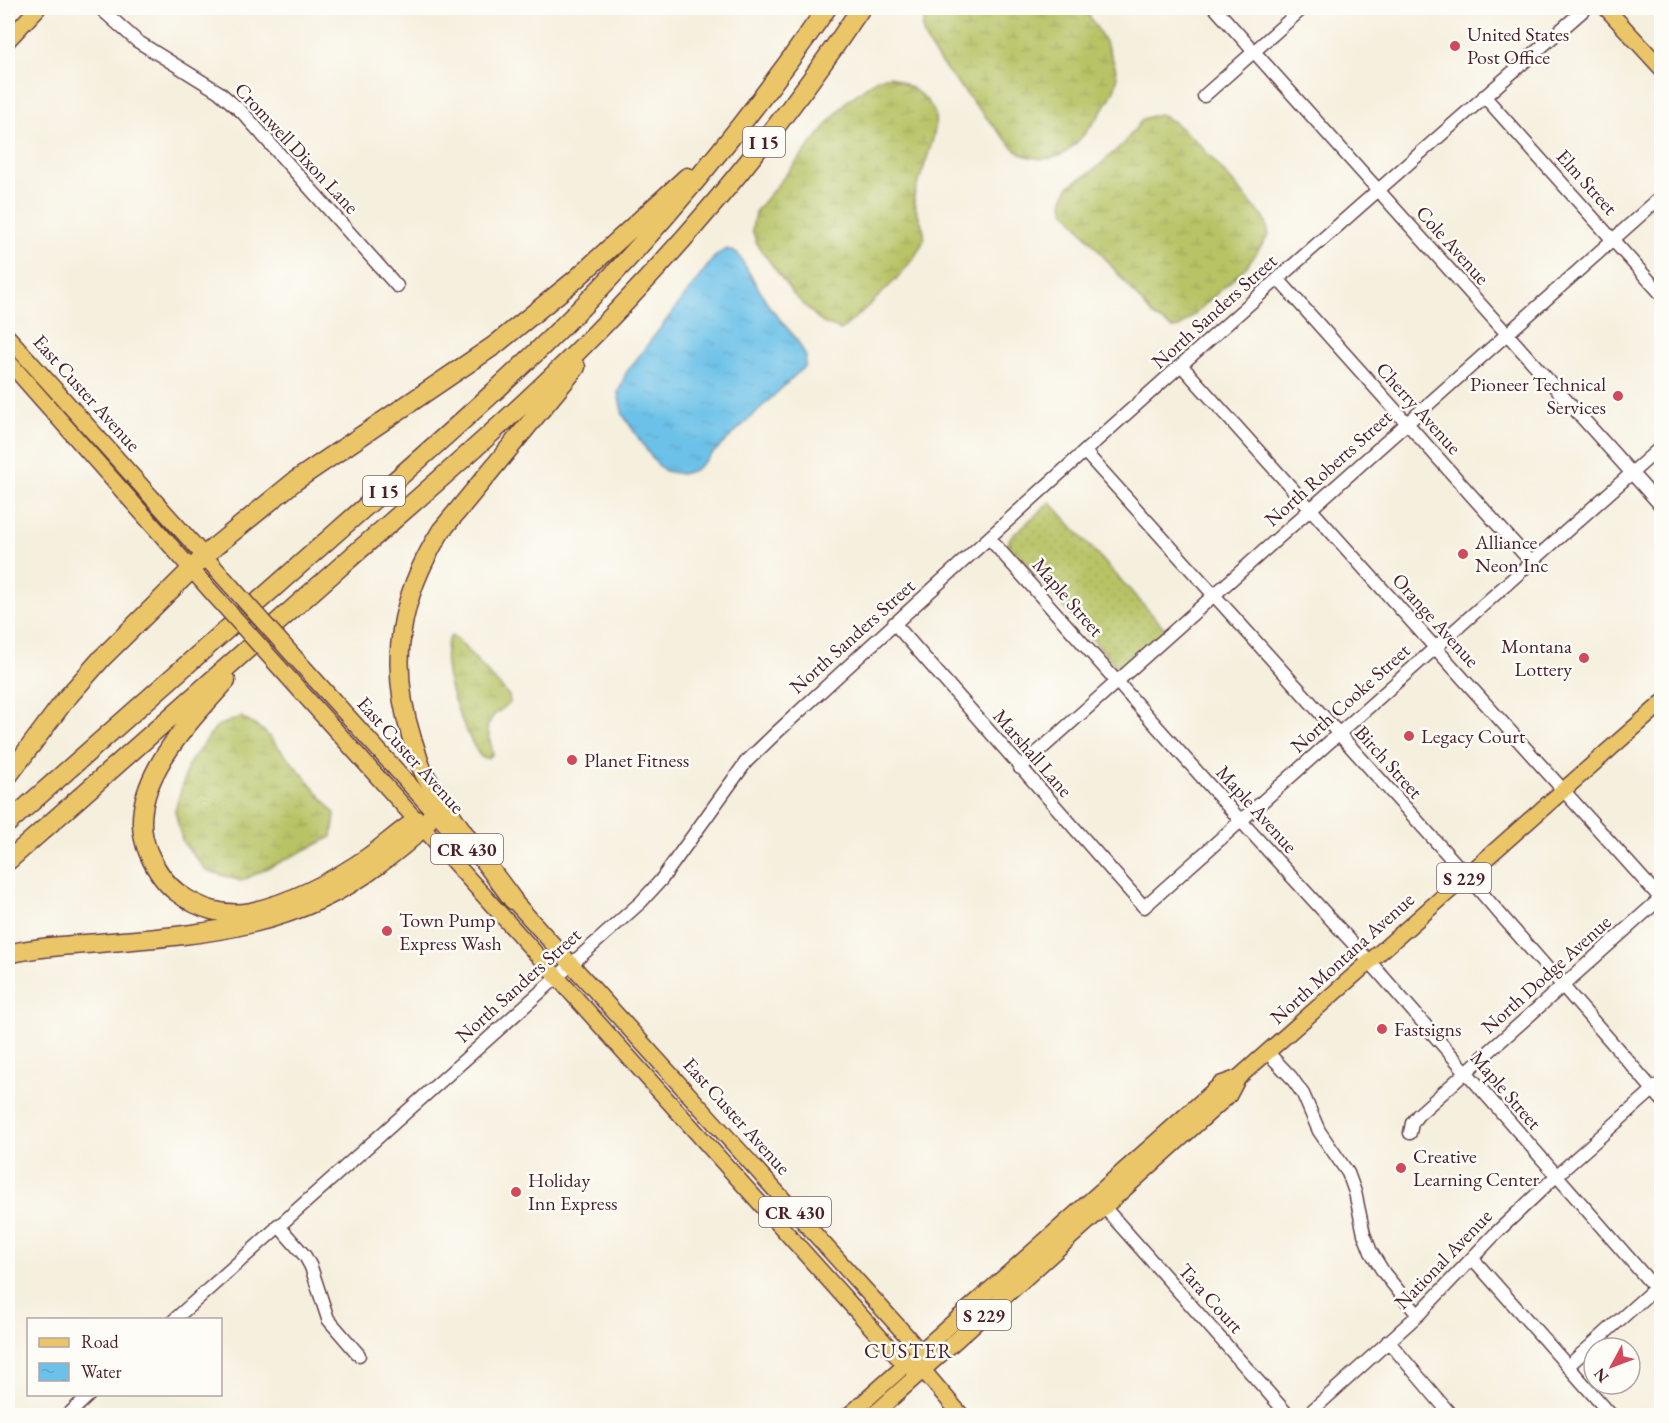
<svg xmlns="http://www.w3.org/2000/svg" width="1669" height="1423" viewBox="0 0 1669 1423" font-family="'EB Garamond',serif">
<defs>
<pattern id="grass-dots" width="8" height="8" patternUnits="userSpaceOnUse" patternTransform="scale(1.5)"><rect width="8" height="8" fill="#b7c365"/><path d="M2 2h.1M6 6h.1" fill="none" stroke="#9fa758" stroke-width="1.8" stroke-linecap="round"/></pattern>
<pattern id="wetland-marsh" width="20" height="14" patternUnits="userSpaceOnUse" patternTransform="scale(1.5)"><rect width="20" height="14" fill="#b7c365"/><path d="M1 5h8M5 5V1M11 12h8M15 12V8" fill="none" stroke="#9fa758"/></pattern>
<pattern id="water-ripples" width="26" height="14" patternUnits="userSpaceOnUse" patternTransform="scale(1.5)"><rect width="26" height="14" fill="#6cc1e8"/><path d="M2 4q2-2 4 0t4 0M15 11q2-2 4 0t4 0" fill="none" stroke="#5fa5c7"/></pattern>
</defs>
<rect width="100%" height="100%" fill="#fdfcf7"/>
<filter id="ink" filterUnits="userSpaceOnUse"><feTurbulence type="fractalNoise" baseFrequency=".0167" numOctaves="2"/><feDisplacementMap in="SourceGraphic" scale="12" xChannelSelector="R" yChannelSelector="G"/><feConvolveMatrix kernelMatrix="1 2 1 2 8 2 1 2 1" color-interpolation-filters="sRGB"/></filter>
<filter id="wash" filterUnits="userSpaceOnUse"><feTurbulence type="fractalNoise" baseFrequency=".008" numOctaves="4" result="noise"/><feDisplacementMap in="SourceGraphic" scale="24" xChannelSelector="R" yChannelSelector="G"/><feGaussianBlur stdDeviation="1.35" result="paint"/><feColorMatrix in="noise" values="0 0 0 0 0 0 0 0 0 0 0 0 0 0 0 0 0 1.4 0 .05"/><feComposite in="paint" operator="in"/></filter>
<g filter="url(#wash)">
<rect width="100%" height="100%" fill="#f5efdd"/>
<path fill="url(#grass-dots)" stroke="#807148" stroke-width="1.5" d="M 1050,502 L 1167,631 L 1126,667 L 1122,669 L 1115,665 L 1008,544 L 1010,538 Z"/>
<path fill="url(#wetland-marsh)" stroke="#807148" stroke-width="1.5" d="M 933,8 L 1084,8 C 1097,29 1114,51 1117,77 C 1119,94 1075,151 1059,156 C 1048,160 1035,159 1023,155 C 1013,152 939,62 931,49 C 928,44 924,37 923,32 C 921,21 927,15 933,8 Z
M 890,76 C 945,105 942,114 923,170 C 920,178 916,187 914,196 C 912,212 930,228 922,244 C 908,273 865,309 841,330 L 823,323 L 793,294 L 757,244 L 752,230 L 755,212 L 846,102 L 877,79 Z
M 1159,114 L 1174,122 L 1200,145 L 1265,219 L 1269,235 L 1246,267 L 1179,328 L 1172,328 L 1153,316 L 1064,209 L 1063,199 L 1069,186 L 1094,170 L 1124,143 L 1143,119 Z
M 451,636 L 456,638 L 509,696 L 510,703 L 493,716 L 487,727 L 493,754 L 488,758 L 481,757 C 465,735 433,661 451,636 Z
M 241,717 L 264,731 L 304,776 L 335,814 L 332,837 L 241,881 L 206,870 L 183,843 L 175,811 L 188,765 L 217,726 Z"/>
<path fill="url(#water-ripples)" stroke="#5b708a" stroke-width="1.5" d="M 727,249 L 738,254 L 769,306 L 797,340 L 806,357 L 805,366 L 695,470 L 681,474 L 665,471 L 654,461 L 623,415 L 618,393 L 626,373 L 716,255 Z"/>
</g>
<g filter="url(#ink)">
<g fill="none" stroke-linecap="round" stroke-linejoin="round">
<defs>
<path id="minor" d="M 100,8 L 137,41 L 219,92 L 242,112 L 397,286
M 1215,8 L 1662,507
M 1204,96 L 1303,8
M 1484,96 L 1662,295
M 1278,279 L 1531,562
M 1182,366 L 1662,900
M 1085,452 L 1467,876 L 1662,1100
M 989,538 L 1241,821 L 1370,962 L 1662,1296
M 894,623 L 1144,907 L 1662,446
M 1020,768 L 1662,196
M 1267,1052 L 1291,1077 L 1303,1094 L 1319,1131 L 1348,1173 L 1355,1192 L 1364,1234 L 1371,1252 L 1384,1273 L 1418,1315
M 1410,1133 L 1412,1123 L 1418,1115 L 1662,897
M 1104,1207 L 1289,1416
M 278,1225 L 305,1256 L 311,1267 L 328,1319 L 359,1355
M 1473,1259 L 1612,1416
M 174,1320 L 641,902 L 661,880 L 746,762 L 775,734 C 1041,487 1313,246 1586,8
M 1388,1341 L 1452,1416
M 1568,1366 L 1662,1282
M 67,1416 L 90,1394
M 1306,1416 L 1418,1315 L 1496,1233 L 1556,1176 L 1662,1082"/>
<path id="major" d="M 1606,8 L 1662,69
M 8,40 L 38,8
M 8,337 L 232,587
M 8,361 L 215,596
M 291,653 L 464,845
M 278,666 L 905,1365 L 922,1369
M 506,892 L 905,1334 L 920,1352 L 922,1369
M 922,1369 L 962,1416
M 848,1416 L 1221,1084 L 1238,1078
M 872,1416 L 1229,1095 L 1238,1078 L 1662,703"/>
<path id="highway" d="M 226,681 C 187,724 120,791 149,854 C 156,870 164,883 178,893 C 199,909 225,917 251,912 C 294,902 334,881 370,856 C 386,844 401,831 417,820
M 8,776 L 65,700 L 102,658 L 212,549 L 295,481 L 495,345 L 575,280 L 687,177
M 8,823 C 118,725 229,628 339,530 C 431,449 524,369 608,280 C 688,195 761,103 827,8
M 8,861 C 118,763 229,665 340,567 C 418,498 497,431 571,358 C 679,251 777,134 861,8
M 513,900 C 488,866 461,832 439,796 C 433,788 426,779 422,769 C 418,760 416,749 412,739 C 388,663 399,598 441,531 L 576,367
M 8,954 C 42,946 76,945 111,942 C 209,934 297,926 378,865 C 400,848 419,835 434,812"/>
</defs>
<use href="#minor" stroke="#643e46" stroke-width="15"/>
<use href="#major" stroke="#643e46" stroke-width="18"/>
<use href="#highway" stroke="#643e46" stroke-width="21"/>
<use href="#minor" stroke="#fff" stroke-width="12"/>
<use href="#major" stroke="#eac669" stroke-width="15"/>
<use href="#highway" stroke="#eac669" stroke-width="18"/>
<defs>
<path id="major-bridge" d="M 232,587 L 291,653
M 215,596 L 278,666"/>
</defs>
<use href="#major-bridge" stroke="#643e46" stroke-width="18" stroke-linecap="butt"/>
<use href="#major-bridge" stroke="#eac669" stroke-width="15"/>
</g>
</g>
<g fill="#d1495b" stroke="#fdfcf7" stroke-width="2">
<circle cx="1455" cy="46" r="6"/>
<circle cx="1618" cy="396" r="6"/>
<circle cx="1463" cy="554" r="6"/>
<circle cx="1584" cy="658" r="6"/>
<circle cx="1409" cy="736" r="6"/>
<circle cx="572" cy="760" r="6"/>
<circle cx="387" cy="931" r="6"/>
<circle cx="1382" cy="1029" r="6"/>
<circle cx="1401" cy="1168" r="6"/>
<circle cx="516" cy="1192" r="6"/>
</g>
<g text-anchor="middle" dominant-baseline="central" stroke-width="5" stroke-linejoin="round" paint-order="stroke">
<g fill="#fdfcf7" stroke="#806168" stroke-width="1.5">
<rect x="743" y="127" width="42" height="30" rx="4.5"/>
<rect x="363" y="476" width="42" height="30" rx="4.5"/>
<rect x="431" y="834" width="72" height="30" rx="4.5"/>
<rect x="1437" y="863" width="54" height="30" rx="4.5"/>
<rect x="759" y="1197" width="72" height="30" rx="4.5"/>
<rect x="957" y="1300" width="54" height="30" rx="4.5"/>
</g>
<g font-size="18" font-weight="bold" fill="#4a1f2b">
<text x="764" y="142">I 15</text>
<text x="384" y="491">I 15</text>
<text x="467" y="849">CR 430</text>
<text x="1464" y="878">S 229</text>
<text x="795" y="1212">CR 430</text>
<text x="984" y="1315">S 229</text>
</g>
<g font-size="20" fill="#4a1f2b" stroke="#fdfcf7" text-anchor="start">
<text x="1467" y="34">United States<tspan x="1467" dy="23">Post Office</tspan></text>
<text x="1606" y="384" text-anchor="end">Pioneer Technical<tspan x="1606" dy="23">Services</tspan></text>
<text x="1475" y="542">Alliance<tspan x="1475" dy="23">Neon Inc</tspan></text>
<text x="1572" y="646" text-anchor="end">Montana<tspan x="1572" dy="23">Lottery</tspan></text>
<text x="1421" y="736">Legacy Court</text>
<text x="584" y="760">Planet Fitness</text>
<text x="399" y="920">Town Pump<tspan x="399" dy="23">Express Wash</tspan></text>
<text x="1394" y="1029">Fastsigns</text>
<text x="1413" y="1156">Creative<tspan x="1413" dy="23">Learning Center</tspan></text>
<text x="528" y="1180">Holiday<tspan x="528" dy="23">Inn Express</tspan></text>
</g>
<g font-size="20" fill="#4a1f2b" stroke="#fdfcf7">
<text transform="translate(297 148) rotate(47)">Cromwell Dixon Lane</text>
<text transform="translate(1587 182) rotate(48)">Elm Street</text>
<text transform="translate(1453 245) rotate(48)">Cole Avenue</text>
<text transform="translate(1214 311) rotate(-42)">North Sanders Street</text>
<text transform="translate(87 393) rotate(48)">East Custer Avenue</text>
<text transform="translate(1419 408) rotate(48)">Cherry Avenue</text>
<text transform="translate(1328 468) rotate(-42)">North Roberts Street</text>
<text transform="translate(1068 597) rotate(49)">Maple Street</text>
<text transform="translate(1436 620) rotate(48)">Orange Avenue</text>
<text transform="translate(852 636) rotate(-42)">North Sanders Street</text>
<text transform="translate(1350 698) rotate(-42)">North Cooke Street</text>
<text transform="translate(1033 753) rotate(49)">Marshall Lane</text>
<text transform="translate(411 755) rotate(48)">East Custer Avenue</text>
<text transform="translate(1389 762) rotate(48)">Birch Street</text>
<text transform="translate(1257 809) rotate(48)">Maple Avenue</text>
<text transform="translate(1342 958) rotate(-42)">North Montana Avenue</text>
<text transform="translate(1546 974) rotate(-42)">North Dodge Avenue</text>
<text transform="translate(518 985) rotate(-42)">North Sanders Street</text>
<text transform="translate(1506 1090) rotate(49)">Maple Street</text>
<text transform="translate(737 1116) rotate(48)">East Custer Avenue</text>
<text transform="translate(1443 1259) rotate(-46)">National Avenue</text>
<text transform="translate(1211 1298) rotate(48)">Tara Court</text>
</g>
<g font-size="21" letter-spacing="1.5" fill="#4a1f2b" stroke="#fdfcf7">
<text x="909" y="1350">CUSTER</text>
</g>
</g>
<rect width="1669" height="1423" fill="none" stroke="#fdfcf7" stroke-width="30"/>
<rect x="27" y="1318" width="195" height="78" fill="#fdfcf7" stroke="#b5a4a5" stroke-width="1.5"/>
<rect x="39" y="1338" width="30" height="9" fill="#eac669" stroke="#b5a4a5" stroke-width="1.5"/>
<text x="81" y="1348" font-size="18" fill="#4a1f2b">Road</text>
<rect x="39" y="1363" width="30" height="18" fill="url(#water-ripples)" stroke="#b5a4a5" stroke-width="1.5"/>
<text x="81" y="1378" font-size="18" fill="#4a1f2b">Water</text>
<g transform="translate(1612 1366) rotate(229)"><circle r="28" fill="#fdfcf7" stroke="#b5a4a5" stroke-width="1.5"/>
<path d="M0-4.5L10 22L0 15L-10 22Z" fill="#d1495b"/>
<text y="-9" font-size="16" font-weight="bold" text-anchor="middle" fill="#4a1f2b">N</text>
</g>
</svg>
